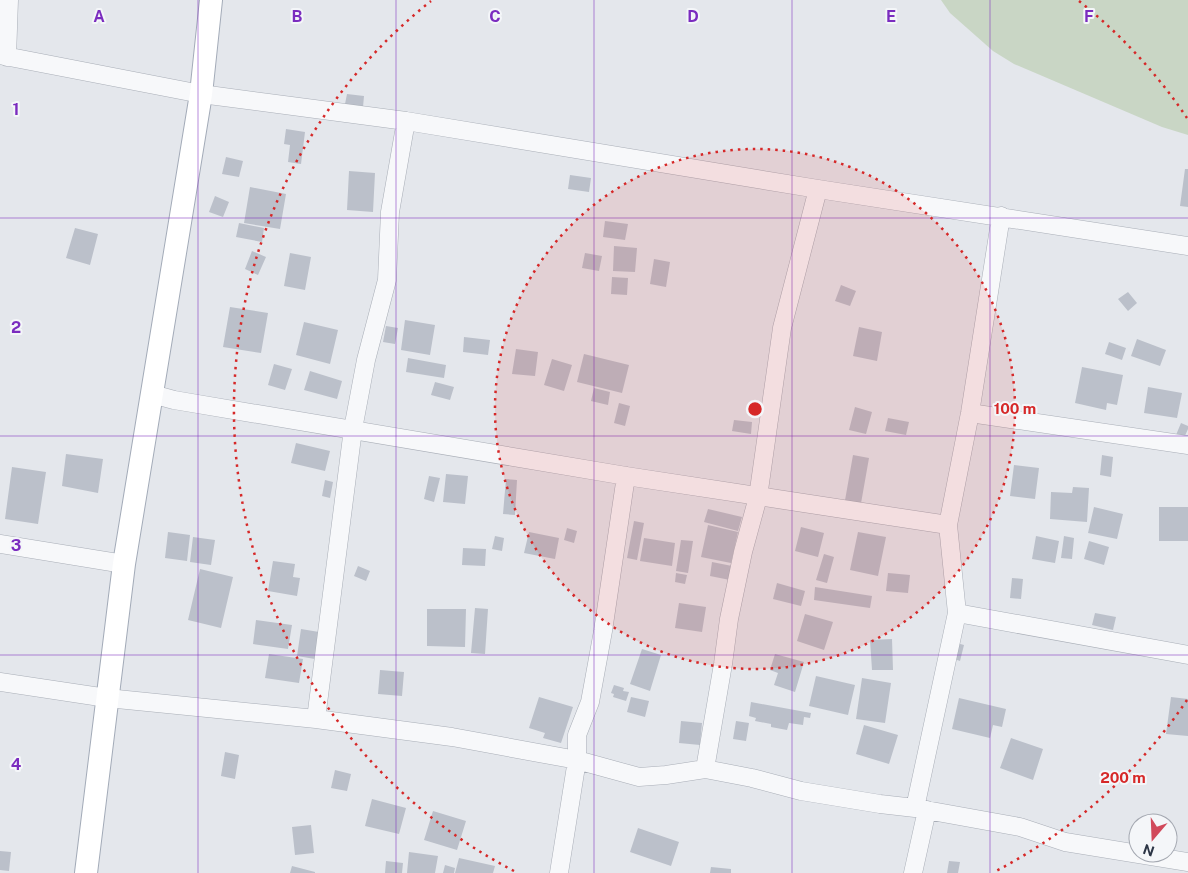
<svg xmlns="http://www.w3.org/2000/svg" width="1188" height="873" viewBox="0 0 1188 873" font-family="'Public Sans',sans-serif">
<rect width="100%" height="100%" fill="#e4e7ec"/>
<path fill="#c9d6c5" d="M 941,0 L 1188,0 L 1188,135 L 1162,127 L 1014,64 L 993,51 L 950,13 Z"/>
<path fill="#bbc0ca" d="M 347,94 L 364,96 L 363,107 L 345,104 Z
M 286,129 L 305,132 L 301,164 L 288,162 L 290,145 L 284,144 Z
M 226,157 L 243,161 L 239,177 L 222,174 Z
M 1185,169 L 1188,169 L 1188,207 L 1180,206 Z
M 349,171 L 375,173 L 373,212 L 347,210 Z
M 570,175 L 591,178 L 589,192 L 568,189 Z
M 250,187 L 286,194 L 280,229 L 244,223 Z
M 215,196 L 229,202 L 223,217 L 209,212 Z
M 605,221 L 628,224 L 625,240 L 603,237 Z
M 239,223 L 264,228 L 262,242 L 236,237 Z
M 75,228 L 98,234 L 90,265 L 66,258 Z
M 614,246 L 637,248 L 635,272 L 613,271 Z
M 252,251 L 266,257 L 258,275 L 245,269 Z
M 290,253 L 311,257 L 305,290 L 284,286 Z
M 585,253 L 602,256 L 599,271 L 582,268 Z
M 654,259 L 670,262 L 666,287 L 650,284 Z
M 612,277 L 628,278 L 627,295 L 611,294 Z
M 841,285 L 856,291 L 850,306 L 835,301 Z
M 1128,292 L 1137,303 L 1128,311 L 1118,299 Z
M 230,307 L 268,313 L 261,353 L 223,347 Z
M 405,320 L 435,325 L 430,355 L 401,350 Z
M 304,322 L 338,330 L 330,364 L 296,355 Z
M 386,326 L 398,328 L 395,344 L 383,342 Z
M 859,327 L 882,332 L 877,361 L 853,356 Z
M 464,337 L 490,340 L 488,355 L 463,352 Z
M 1137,339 L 1166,350 L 1160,366 L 1131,356 Z
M 1109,342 L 1126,348 L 1122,360 L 1105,354 Z
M 516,349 L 538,352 L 535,376 L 512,374 Z
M 584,354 L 629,365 L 622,393 L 577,382 Z
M 408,358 L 446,365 L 444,378 L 406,372 Z
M 552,359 L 572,365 L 564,391 L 544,385 Z
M 274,364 L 292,369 L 285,390 L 268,385 Z
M 1082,367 L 1123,375 L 1117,405 L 1107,403 L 1106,410 L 1075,403 Z
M 310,371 L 342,381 L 337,399 L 304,390 Z
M 435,382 L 454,387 L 450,400 L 431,395 Z
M 1148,387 L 1182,393 L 1177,418 L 1144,413 Z
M 594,388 L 610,392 L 608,405 L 591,401 Z
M 619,403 L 630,406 L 625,426 L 614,423 Z
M 855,407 L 872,412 L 866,434 L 849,430 Z
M 888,418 L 909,422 L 906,435 L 885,431 Z
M 734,420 L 752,422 L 751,434 L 732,431 Z
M 1181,423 L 1188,426 L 1188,429 L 1184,438 L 1176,435 Z
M 296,443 L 330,451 L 325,471 L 291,463 Z
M 66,454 L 103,459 L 98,493 L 62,486 Z
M 853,455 L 869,458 L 860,509 L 844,506 Z
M 1102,455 L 1113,457 L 1111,477 L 1100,475 Z
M 1014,465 L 1039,468 L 1035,499 L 1010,496 Z
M 12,467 L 46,472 L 38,524 L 5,519 Z
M 446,474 L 468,476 L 465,504 L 443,502 Z
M 429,476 L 440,478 L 434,502 L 424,499 Z
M 506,479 L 517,480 L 515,515 L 503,514 Z
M 325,480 L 333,482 L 330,498 L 322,496 Z
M 1073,487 L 1089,488 L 1087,522 L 1050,519 L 1051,492 L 1072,493 Z
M 1094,507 L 1123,514 L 1117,539 L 1088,533 Z
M 1159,507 L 1188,507 L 1188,541 L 1159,541 Z
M 708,509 L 742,517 L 738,531 L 704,522 Z
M 634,521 L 644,523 L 637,560 L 627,558 Z
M 708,525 L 738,532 L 731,563 L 701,557 Z
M 801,527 L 824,533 L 818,557 L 795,551 Z
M 567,528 L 577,531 L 574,543 L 564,540 Z
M 168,532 L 190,535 L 187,561 L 165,558 Z
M 529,532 L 559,538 L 555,559 L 524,553 Z
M 858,532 L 886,537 L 878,576 L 850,570 Z
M 495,536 L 504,538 L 502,551 L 492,549 Z
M 1036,536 L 1059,541 L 1055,563 L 1032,559 Z
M 1064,536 L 1074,538 L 1072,559 L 1061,558 Z
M 193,537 L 215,540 L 211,565 L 190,562 Z
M 644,538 L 675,543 L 672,566 L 640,561 Z
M 681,540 L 693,541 L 688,573 L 676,571 Z
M 1089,541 L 1109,547 L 1104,565 L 1084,559 Z
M 463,548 L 486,549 L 485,566 L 462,565 Z
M 824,554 L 834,557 L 827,583 L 816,580 Z
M 273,561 L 295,564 L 293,577 L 300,578 L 297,596 L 268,591 Z
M 712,562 L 732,566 L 730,580 L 710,576 Z
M 358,566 L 370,571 L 366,581 L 354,576 Z
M 200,569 L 233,577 L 221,628 L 188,620 Z
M 676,573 L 687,575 L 685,584 L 675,582 Z
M 888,573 L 910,575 L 908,593 L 886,591 Z
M 1012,578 L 1023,579 L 1021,599 L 1010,598 Z
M 777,583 L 805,591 L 801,606 L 773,599 Z
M 815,587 L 872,596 L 870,608 L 814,600 Z
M 679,603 L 706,607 L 702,632 L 675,628 Z
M 475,608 L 488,609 L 485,654 L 471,653 Z
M 427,609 L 466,609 L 465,647 L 427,646 Z
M 1095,613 L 1116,617 L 1113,630 L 1092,625 Z
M 805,614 L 833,622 L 824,650 L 797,641 Z
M 256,620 L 292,625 L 288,649 L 253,644 Z
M 301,629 L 319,632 L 315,659 L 297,656 Z
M 892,639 L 893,670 L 872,670 L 870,640 Z
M 953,642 L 964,645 L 960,661 L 949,657 Z
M 642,649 L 661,655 L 650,691 L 630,684 Z
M 269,654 L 303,659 L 299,683 L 265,678 Z
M 775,654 L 804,662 L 795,692 L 774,685 L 778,673 L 770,670 Z
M 380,670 L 404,672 L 402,696 L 378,694 Z
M 816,676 L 855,685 L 848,715 L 809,706 Z
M 862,678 L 891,683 L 885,723 L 856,719 Z
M 614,685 L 624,688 L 623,691 L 629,692 L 626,701 L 613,697 L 614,694 L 611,693 Z
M 539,697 L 573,707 L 561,743 L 543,738 L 545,733 L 529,728 Z
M 631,697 L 649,701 L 645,717 L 627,712 Z
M 1171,697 L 1188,699 L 1188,736 L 1166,734 Z
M 959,698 L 1006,709 L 1002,727 L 993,725 L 990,738 L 952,729 Z
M 751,702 L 811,713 L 810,718 L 804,717 L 803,725 L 789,723 L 787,730 L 771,727 L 771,724 L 755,721 L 756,718 L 749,716 Z
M 681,721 L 702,723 L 700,745 L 679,743 Z
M 736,721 L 749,723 L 746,741 L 733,739 Z
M 864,725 L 898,735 L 889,764 L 856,754 Z
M 1011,738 L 1043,749 L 1033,780 L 1000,768 Z
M 225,752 L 239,755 L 235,779 L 221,776 Z
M 335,770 L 351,774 L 347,791 L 331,788 Z
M 372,799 L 406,808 L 399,834 L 365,826 Z
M 433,811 L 466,821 L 457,850 L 424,840 Z
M 311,825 L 314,853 L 295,855 L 292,827 Z
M 638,828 L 679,842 L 671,866 L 630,852 Z
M 0,851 L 11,852 L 9,871 L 0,870 Z
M 409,852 L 438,856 L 435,873 L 407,873 Z
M 459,858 L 495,866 L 493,873 L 455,873 Z
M 386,861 L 403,863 L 402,873 L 385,873 Z
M 949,861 L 960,862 L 958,873 L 947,873 Z
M 445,865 L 455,868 L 454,873 L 443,873 Z
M 292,866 L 315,872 L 315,873 L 290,873 Z
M 711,867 L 731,869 L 731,873 L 710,873 Z"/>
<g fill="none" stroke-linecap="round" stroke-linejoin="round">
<defs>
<path id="minor" d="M 0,55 L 201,94 L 406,121 L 818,189 L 1188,246
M 7,57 L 9,0
M 152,394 L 174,400 L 626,476 L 948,525
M 970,413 L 1188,445
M 0,544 L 124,564
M 957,613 L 1188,655
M 0,682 L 107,698 L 316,719 L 452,737 L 577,760 L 639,777 L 666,775 L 705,769 L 752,778 L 801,791 L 880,804 L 915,808 L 1020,827 L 1065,842 L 1188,862
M 316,719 L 353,429 L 366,360 L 387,280 L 390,212 L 406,121
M 705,769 L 723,664 L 729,619 L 743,552 L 758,497 L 782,328 L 818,189
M 915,808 L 957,613 L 948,525 L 970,413 L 1001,216
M 559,873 L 577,760 L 577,735 L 590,702 L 603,631 L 626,476
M 913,873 L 927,810"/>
<path id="major" d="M 86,873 L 124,564 L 201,94 L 211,0"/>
</defs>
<use href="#minor" stroke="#a9aeb7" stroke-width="19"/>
<use href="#major" stroke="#a3abb8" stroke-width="24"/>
<use href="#minor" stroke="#f7f8fa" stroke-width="18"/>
<use href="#major" stroke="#fff" stroke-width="22"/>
</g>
<path fill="none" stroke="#7b2cbf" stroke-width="1" stroke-opacity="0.55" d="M 198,0 L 198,873M 396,0 L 396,873M 594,0 L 594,873M 792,0 L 792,873M 990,0 L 990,873M 0,218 L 1188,218M 0,436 L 1188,436M 0,655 L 1188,655"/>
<circle cx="755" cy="409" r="260" fill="#d62828" fill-opacity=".12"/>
<g fill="none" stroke="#d62828" stroke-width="2.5" stroke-dasharray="2.5 5">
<circle cx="755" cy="409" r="260"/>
<path d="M1187 700A521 521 0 0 1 996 871M514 871A521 521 0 0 1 431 1M1079 1A521 521 0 0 1 1187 118"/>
</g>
<g font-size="16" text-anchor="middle" font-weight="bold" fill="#7b2cbf" stroke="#f4f6f9" stroke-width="4" stroke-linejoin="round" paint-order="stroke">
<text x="99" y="22">A</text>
<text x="297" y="22">B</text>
<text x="495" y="22">C</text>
<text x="693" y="22">D</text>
<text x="891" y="22">E</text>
<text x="1089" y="22">F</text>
<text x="16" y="115">1</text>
<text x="16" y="333">2</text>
<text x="16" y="551">3</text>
<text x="16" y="770">4</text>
</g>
<circle cx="755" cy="409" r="8" fill="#d62828" stroke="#f4f6f9" stroke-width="2.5"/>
<g font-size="15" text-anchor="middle" font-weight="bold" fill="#d62828" stroke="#f4f6f9" stroke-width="4" stroke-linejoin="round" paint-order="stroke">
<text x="1015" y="414">100 m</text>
<text x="1123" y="783">200 m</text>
</g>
<g transform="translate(1153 838) rotate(199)"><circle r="24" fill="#f4f6f9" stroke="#a4a8b1"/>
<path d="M0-4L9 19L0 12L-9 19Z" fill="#d1495b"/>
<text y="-8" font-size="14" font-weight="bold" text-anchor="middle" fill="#2b3445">N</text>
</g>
</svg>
